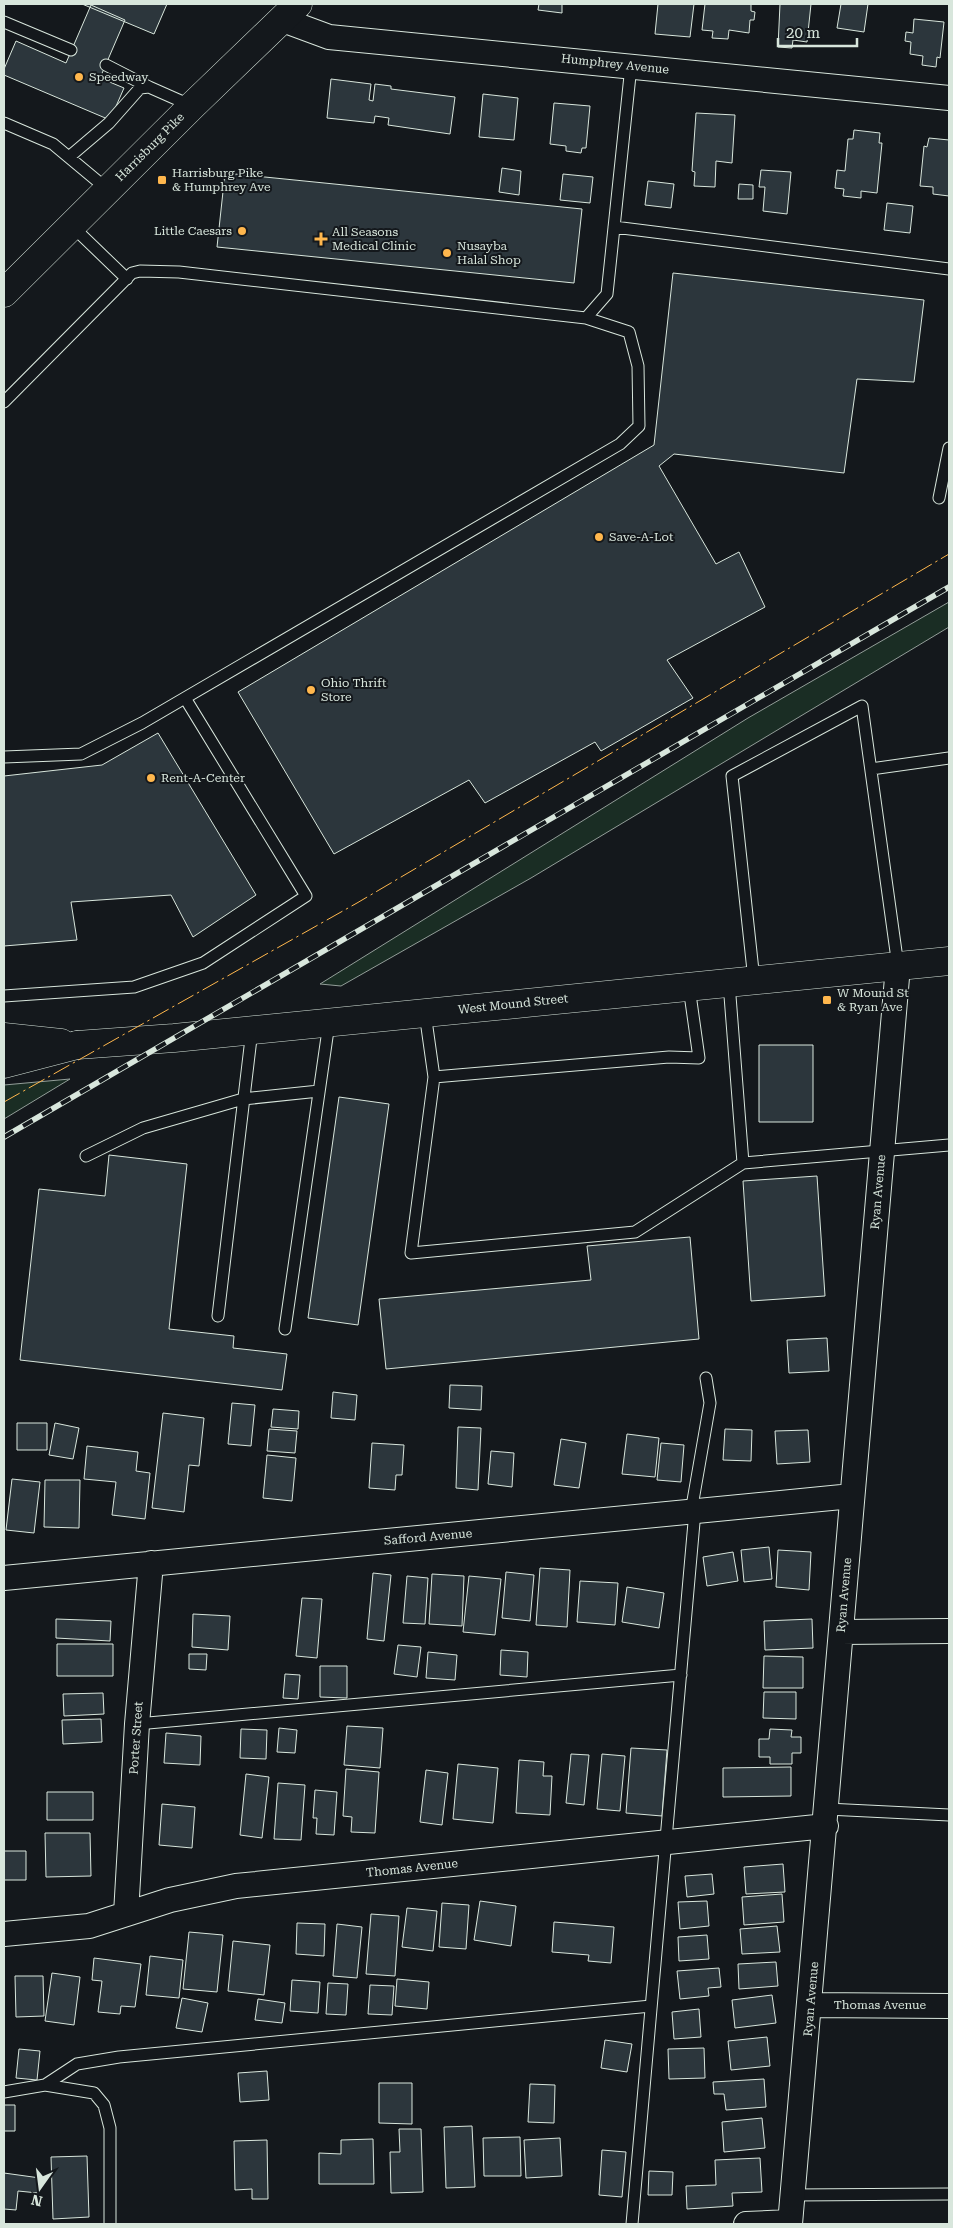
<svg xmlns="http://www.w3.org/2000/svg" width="953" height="2228" viewBox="0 0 953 2228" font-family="'Roboto Serif',serif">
<rect width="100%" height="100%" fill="#14181c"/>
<path fill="#1a2d24" stroke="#939e99" d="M 949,602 L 949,627 L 531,878 L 341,986 L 320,984 L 748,718 Z
M 70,1079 L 4,1119 L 4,1085 Z"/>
<path fill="#2c363c" stroke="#d8e6dc" d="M 82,4 L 167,4 L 154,34 Z
M 539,4 L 566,4 L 562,4 L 562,13 L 538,10 Z
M 658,4 L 694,4 L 690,37 L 655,34 Z
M 705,4 L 751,4 L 751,11 L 755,12 L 754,20 L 750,20 L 749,33 L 729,30 L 728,39 L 712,38 L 713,31 L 702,30 Z
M 780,4 L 811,4 L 807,42 L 793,40 L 792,48 L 778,47 Z
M 841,4 L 868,4 L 864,32 L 837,28 Z
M 91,5 L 125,20 L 100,78 L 124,88 L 110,120 L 4,75 L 4,69 L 16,41 L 66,63 Z
M 914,19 L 944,22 L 940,58 L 937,57 L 936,67 L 922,65 L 923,56 L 910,54 L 911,42 L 905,41 L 906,32 L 913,33 Z
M 331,79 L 371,84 L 369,100 L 373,101 L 375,84 L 391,86 L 391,89 L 455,97 L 450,134 L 388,125 L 389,118 L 375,116 L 374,123 L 327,118 Z
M 483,94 L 518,98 L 514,140 L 479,137 Z
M 554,103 L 590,106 L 586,148 L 582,148 L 581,153 L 566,151 L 566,146 L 550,144 Z
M 696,113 L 735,115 L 732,163 L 716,161 L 715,187 L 694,186 L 695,172 L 692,171 Z
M 854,130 L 880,133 L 879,143 L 882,143 L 877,193 L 861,191 L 861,198 L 843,196 L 844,189 L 835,188 L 837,170 L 845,171 L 848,139 L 853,139 Z
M 929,138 L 949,140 L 949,196 L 933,194 L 933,187 L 920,186 L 924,146 L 927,147 Z
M 502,168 L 521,171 L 519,195 L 499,192 Z
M 761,170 L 791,172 L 787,214 L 763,211 L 765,187 L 759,187 Z
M 225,173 L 582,209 L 574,283 L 217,247 Z
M 563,174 L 593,177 L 590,203 L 560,200 Z
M 648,181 L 674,184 L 671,208 L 645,205 Z
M 739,184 L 753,185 L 753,199 L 738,199 Z
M 887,203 L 913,206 L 910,233 L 884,230 Z
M 673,273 L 924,300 L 914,382 L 857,379 L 844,473 L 674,454 L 659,466 L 716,564 L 739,552 L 765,607 L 667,660 L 693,698 L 601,751 L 595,742 L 485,803 L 469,780 L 334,854 L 238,692 L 654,445 Z
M 158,733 L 256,895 L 193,937 L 171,895 L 71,902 L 77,940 L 4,946 L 4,776 L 102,765 Z
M 759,1045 L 813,1045 L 813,1122 L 759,1122 Z
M 339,1097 L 389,1104 L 358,1325 L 308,1318 Z
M 109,1155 L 187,1164 L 169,1329 L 234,1336 L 233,1348 L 287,1354 L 282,1390 L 20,1360 L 39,1189 L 105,1196 Z
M 817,1176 L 825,1296 L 751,1301 L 743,1181 Z
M 690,1237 L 699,1339 L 386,1369 L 379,1299 L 591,1280 L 587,1246 Z
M 827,1338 L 829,1371 L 789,1373 L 787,1340 Z
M 450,1385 L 482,1386 L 481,1410 L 449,1408 Z
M 333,1392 L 357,1395 L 355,1420 L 331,1418 Z
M 232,1403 L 255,1405 L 251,1446 L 228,1444 Z
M 273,1409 L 299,1411 L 298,1429 L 271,1427 Z
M 163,1413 L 204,1418 L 199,1466 L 189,1465 L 184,1512 L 152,1508 Z
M 17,1423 L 47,1423 L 47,1450 L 17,1450 Z
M 55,1423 L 79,1428 L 73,1459 L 49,1455 Z
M 458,1427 L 481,1428 L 478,1490 L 456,1488 Z
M 269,1429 L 297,1431 L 295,1453 L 267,1451 Z
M 725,1429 L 752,1430 L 751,1461 L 723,1460 Z
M 808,1430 L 810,1462 L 777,1464 L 775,1431 Z
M 627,1434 L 659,1438 L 655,1477 L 622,1474 Z
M 561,1439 L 586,1443 L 579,1488 L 554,1485 Z
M 372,1443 L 404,1445 L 402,1475 L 396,1475 L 395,1490 L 369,1488 Z
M 661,1443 L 684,1445 L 681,1482 L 657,1480 Z
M 87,1446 L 138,1452 L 136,1471 L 150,1473 L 145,1519 L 112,1515 L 116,1482 L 84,1479 Z
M 491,1451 L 514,1453 L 512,1487 L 488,1484 Z
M 267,1455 L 296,1458 L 292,1501 L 263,1498 Z
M 12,1479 L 40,1482 L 34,1533 L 6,1530 Z
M 45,1480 L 80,1480 L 79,1528 L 44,1527 Z
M 769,1547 L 772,1579 L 744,1582 L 741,1550 Z
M 778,1550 L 811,1552 L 809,1590 L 776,1587 Z
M 733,1552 L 738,1581 L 707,1586 L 703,1557 Z
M 540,1568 L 570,1570 L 567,1627 L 536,1625 Z
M 506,1572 L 534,1575 L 530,1621 L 502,1618 Z
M 373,1573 L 391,1575 L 384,1641 L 367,1639 Z
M 432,1574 L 464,1576 L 462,1626 L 429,1624 Z
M 407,1576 L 428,1578 L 425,1624 L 403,1623 Z
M 469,1576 L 501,1579 L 495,1635 L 463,1632 Z
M 580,1581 L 618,1583 L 615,1625 L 577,1622 Z
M 627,1587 L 664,1593 L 659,1628 L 622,1622 Z
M 302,1598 L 322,1599 L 317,1658 L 296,1656 Z
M 193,1614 L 230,1616 L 228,1650 L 192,1647 Z
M 56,1619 L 111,1621 L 110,1641 L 56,1638 Z
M 812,1619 L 813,1648 L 765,1650 L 764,1621 Z
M 57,1644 L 113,1644 L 113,1676 L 57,1676 Z
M 398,1645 L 421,1647 L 417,1677 L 394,1674 Z
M 501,1650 L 528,1652 L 527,1677 L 500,1675 Z
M 428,1652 L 457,1655 L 455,1680 L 426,1678 Z
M 189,1654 L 207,1654 L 206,1670 L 189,1669 Z
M 764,1656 L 803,1657 L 803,1688 L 763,1688 Z
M 320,1666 L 347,1666 L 347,1698 L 320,1697 Z
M 285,1674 L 300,1675 L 298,1699 L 283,1698 Z
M 764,1692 L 796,1692 L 796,1719 L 763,1718 Z
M 103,1693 L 104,1714 L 64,1716 L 63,1694 Z
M 101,1719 L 102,1742 L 63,1744 L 62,1720 Z
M 347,1726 L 383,1728 L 380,1768 L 344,1765 Z
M 279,1728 L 297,1730 L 295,1753 L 277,1752 Z
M 241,1729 L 267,1730 L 266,1759 L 240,1758 Z
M 770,1729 L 792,1730 L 791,1737 L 801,1737 L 801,1753 L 792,1753 L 792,1764 L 770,1764 L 770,1757 L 759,1757 L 759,1739 L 769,1739 Z
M 166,1733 L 201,1736 L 200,1765 L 164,1763 Z
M 631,1748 L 667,1750 L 662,1816 L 626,1813 Z
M 571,1754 L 589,1755 L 584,1805 L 566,1803 Z
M 602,1754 L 625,1756 L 620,1811 L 597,1809 Z
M 519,1760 L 544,1762 L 543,1776 L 552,1776 L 550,1815 L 516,1813 Z
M 458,1764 L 498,1768 L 493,1823 L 453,1819 Z
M 791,1767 L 791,1796 L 723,1797 L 723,1768 Z
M 346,1769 L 379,1772 L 375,1833 L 351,1832 L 352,1817 L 343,1816 Z
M 426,1770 L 448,1773 L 442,1825 L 420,1822 Z
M 246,1774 L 269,1777 L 262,1838 L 240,1835 Z
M 278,1783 L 305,1785 L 301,1840 L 274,1839 Z
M 315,1790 L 337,1792 L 334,1835 L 316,1834 L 317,1818 L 313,1818 Z
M 47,1792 L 93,1792 L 93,1820 L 47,1820 Z
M 162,1804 L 195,1807 L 192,1848 L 159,1845 Z
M 45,1833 L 90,1833 L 91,1876 L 46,1877 Z
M 4,1851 L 26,1851 L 26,1880 L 4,1880 Z
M 783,1864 L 785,1892 L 746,1894 L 744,1867 Z
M 712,1874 L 714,1894 L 687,1897 L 685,1876 Z
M 782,1894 L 784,1922 L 744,1925 L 742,1897 Z
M 480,1901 L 516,1906 L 511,1946 L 474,1940 Z
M 707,1901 L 709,1926 L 680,1929 L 678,1902 Z
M 442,1903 L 469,1905 L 466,1949 L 439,1947 Z
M 407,1908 L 437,1911 L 433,1951 L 402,1947 Z
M 371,1914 L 399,1916 L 395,1976 L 366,1974 Z
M 554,1922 L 614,1927 L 611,1963 L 588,1961 L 589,1955 L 552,1952 Z
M 297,1923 L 325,1924 L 324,1956 L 296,1954 Z
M 337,1924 L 362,1927 L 357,1978 L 333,1976 Z
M 777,1926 L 780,1952 L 742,1954 L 740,1929 Z
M 189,1932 L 223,1935 L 217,1992 L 183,1989 Z
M 707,1935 L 709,1959 L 679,1961 L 678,1937 Z
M 233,1941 L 270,1945 L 264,1995 L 228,1991 Z
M 150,1956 L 183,1960 L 179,1998 L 146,1995 Z
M 94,1958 L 141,1964 L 135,2007 L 121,2006 L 120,2014 L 98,2012 L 102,1981 L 92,1980 Z
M 776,1962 L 778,1986 L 739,1989 L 738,1964 Z
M 719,1968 L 721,1987 L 708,1988 L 709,1996 L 680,1999 L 677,1971 Z
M 52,1973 L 80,1977 L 74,2025 L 45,2021 Z
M 15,1976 L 43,1976 L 44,2016 L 16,2017 Z
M 397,1979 L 429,1982 L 427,2009 L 395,2006 Z
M 292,1980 L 320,1982 L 318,2013 L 290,2011 Z
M 328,1983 L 348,1984 L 346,2015 L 326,2014 Z
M 370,1985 L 394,1986 L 392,2015 L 368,2014 Z
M 772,1995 L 776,2023 L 735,2028 L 732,2000 Z
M 182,1998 L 208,2003 L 202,2032 L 176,2028 Z
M 258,1999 L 285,2003 L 282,2023 L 255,2020 Z
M 699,2009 L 701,2037 L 674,2039 L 672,2012 Z
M 767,2037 L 770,2066 L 731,2070 L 728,2041 Z
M 605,2040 L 632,2044 L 627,2072 L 601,2068 Z
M 704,2048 L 705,2078 L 669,2079 L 668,2049 Z
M 19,2049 L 40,2051 L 37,2080 L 16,2078 Z
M 267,2071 L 269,2100 L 240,2102 L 238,2073 Z
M 764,2079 L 766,2107 L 726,2110 L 724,2094 L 714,2094 L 713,2082 Z
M 379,2083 L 412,2083 L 412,2124 L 379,2123 Z
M 530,2084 L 555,2085 L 554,2123 L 528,2122 Z
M 4,2105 L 15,2105 L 15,2131 L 4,2131 Z
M 762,2118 L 765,2148 L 724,2152 L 722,2122 Z
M 472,2126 L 475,2187 L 446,2188 L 444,2127 Z
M 399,2129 L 421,2129 L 423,2192 L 391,2193 L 390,2152 L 400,2152 Z
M 520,2137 L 521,2176 L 484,2176 L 483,2138 Z
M 560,2138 L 562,2176 L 526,2178 L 524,2140 Z
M 373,2139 L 374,2184 L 319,2184 L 319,2153 L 341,2154 L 341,2140 Z
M 267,2140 L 268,2199 L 252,2199 L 252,2189 L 235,2190 L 234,2141 Z
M 602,2150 L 626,2152 L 622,2197 L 599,2195 Z
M 87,2156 L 89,2217 L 53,2219 L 51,2157 Z
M 760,2158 L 762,2192 L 732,2193 L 733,2206 L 687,2209 L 686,2186 L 716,2185 L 715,2160 Z
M 649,2171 L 673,2172 L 672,2195 L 648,2195 Z
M 4,2173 L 40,2178 L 38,2193 L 18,2191 L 16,2210 L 4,2209 Z"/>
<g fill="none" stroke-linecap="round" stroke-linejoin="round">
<defs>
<path id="service" d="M 4,22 L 71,50
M 106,65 L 149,87
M 4,123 L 53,144 L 107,189
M 69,157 L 109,123 L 140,88 L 149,87 L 192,106
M 71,225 L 127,279
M 614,227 L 949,269
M 4,402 L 132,273 L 140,271 L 179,272 L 586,318 L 607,294 L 631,66
M 939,498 L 949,448
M 4,757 L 81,754 L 142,723 L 620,444 L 639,426 L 638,366 L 629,332 L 586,318
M 871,769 L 949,758
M 754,980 L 732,776 L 862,706 L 898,966
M 729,983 L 743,1163 L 949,1145
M 4,996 L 134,987 L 203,963 L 306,896 L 185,698
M 425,1013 L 434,1077 L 669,1057 L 699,1058 L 689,987
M 434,1077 L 411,1253 L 635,1232 L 743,1163
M 86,1156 L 143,1128 L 243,1099 L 319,1091
M 218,1316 L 252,1030
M 285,1329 L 329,1023
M 691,1512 L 710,1403 L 706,1378
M 137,1724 L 681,1675
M 827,1809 L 949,1815
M 45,2085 L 94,2093 L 104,2105 L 110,2128 L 110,2224
M 4,2092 L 45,2085 L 77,2064 L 119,2057 L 651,2006
M 793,2195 L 949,2194
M 632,2224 L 695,1511"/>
<path id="minor" d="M 283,20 L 329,37 L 949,98
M 4,1578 L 852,1496
M 841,1632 L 949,1631
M 126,1914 L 137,1724 L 151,1563
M 4,1934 L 89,1926 L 170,1900 L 236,1886 L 826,1826
M 810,2005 L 949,2006
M 746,2224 L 790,2222
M 790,2224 L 898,966"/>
<path id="tertiary" d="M 77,1045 L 174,1038 L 949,961"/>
<path id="secondary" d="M 4,1037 L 61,1043
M 4,1064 L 77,1045"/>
<path id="primary" d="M 4,293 L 192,106 L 298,4"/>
</defs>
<use href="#service" stroke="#d8e6dc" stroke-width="13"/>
<use href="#minor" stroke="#d8e6dc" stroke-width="26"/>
<use href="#tertiary" stroke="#d8e6dc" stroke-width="29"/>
<use href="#secondary" stroke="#d8e6dc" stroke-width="29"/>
<use href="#primary" stroke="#d8e6dc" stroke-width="29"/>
<use href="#service" stroke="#14181c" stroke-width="11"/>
<use href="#minor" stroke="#14181c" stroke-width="24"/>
<use href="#tertiary" stroke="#14181c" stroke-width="28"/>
<use href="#secondary" stroke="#14181c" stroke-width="28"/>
<use href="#primary" stroke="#14181c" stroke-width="28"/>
<defs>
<path id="rail" d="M 4,1137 L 949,587"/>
</defs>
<use href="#rail" stroke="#d8e6dc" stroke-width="5.5"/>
<use href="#rail" stroke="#14181c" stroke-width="4" stroke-dasharray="11" stroke-linecap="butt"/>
<path stroke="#ffb74d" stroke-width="1" stroke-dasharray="18 4 2.5 4" stroke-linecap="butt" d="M 4,1102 L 357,903 L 949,554"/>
</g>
<g fill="#ffb74d" stroke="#14181c" stroke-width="2">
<circle cx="79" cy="77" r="5"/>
<rect x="157" y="175" width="10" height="10" rx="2.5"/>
<circle cx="242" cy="231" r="5"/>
<path d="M318.5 231.5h5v5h5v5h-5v5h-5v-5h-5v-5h5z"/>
<circle cx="447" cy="253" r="5"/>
<circle cx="599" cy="537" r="5"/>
<circle cx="311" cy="690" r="5"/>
<circle cx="151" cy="778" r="5"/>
<rect x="822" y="995" width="10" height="10" rx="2.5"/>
</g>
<g text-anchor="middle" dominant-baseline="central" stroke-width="4" stroke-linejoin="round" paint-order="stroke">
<g font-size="12" fill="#d8e6dc" stroke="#14181c">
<text transform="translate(615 64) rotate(6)">Humphrey Avenue</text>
<text transform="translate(150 147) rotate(-45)">Harrisburg Pike</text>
<text transform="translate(513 1004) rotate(-6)">West Mound Street</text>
<text transform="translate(878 1192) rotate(-85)">Ryan Avenue</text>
<text transform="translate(428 1537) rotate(-5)">Safford Avenue</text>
<text transform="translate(844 1595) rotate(-85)">Ryan Avenue</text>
<text transform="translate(136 1738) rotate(-86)">Porter Street</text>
<text transform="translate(412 1868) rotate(-6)">Thomas Avenue</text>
<text transform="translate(811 1999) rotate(-85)">Ryan Avenue</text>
<text x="880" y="2005">Thomas Avenue</text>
</g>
<g font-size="12" fill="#d8e6dc" stroke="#14181c" text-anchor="start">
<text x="89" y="77">Speedway</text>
<text x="172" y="173">Harrisburg Pike<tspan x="172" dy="14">&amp; Humphrey Ave</tspan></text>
<text x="232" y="231" text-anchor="end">Little Caesars</text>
<text x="332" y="232">All Seasons<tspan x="332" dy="14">Medical Clinic</tspan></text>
<text x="457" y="246">Nusayba<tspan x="457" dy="14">Halal Shop</tspan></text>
<text x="609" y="537">Save-A-Lot</text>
<text x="321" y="683">Ohio Thrift<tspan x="321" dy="14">Store</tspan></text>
<text x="161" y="778">Rent-A-Center</text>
<text x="837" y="993">W Mound St<tspan x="837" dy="14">&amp; Ryan Ave</tspan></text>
</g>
</g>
<rect width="953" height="2228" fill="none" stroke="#d8e6dc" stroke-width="10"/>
<g transform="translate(40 2188) rotate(194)" stroke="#14181c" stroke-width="4" paint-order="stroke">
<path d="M0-4L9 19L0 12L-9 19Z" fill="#d8e6dc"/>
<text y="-8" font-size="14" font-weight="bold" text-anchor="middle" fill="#d8e6dc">N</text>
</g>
<path d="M778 38v8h79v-8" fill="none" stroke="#d8e6dc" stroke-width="2.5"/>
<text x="786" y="38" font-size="15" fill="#d8e6dc" stroke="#14181c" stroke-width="4" paint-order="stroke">20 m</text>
</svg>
